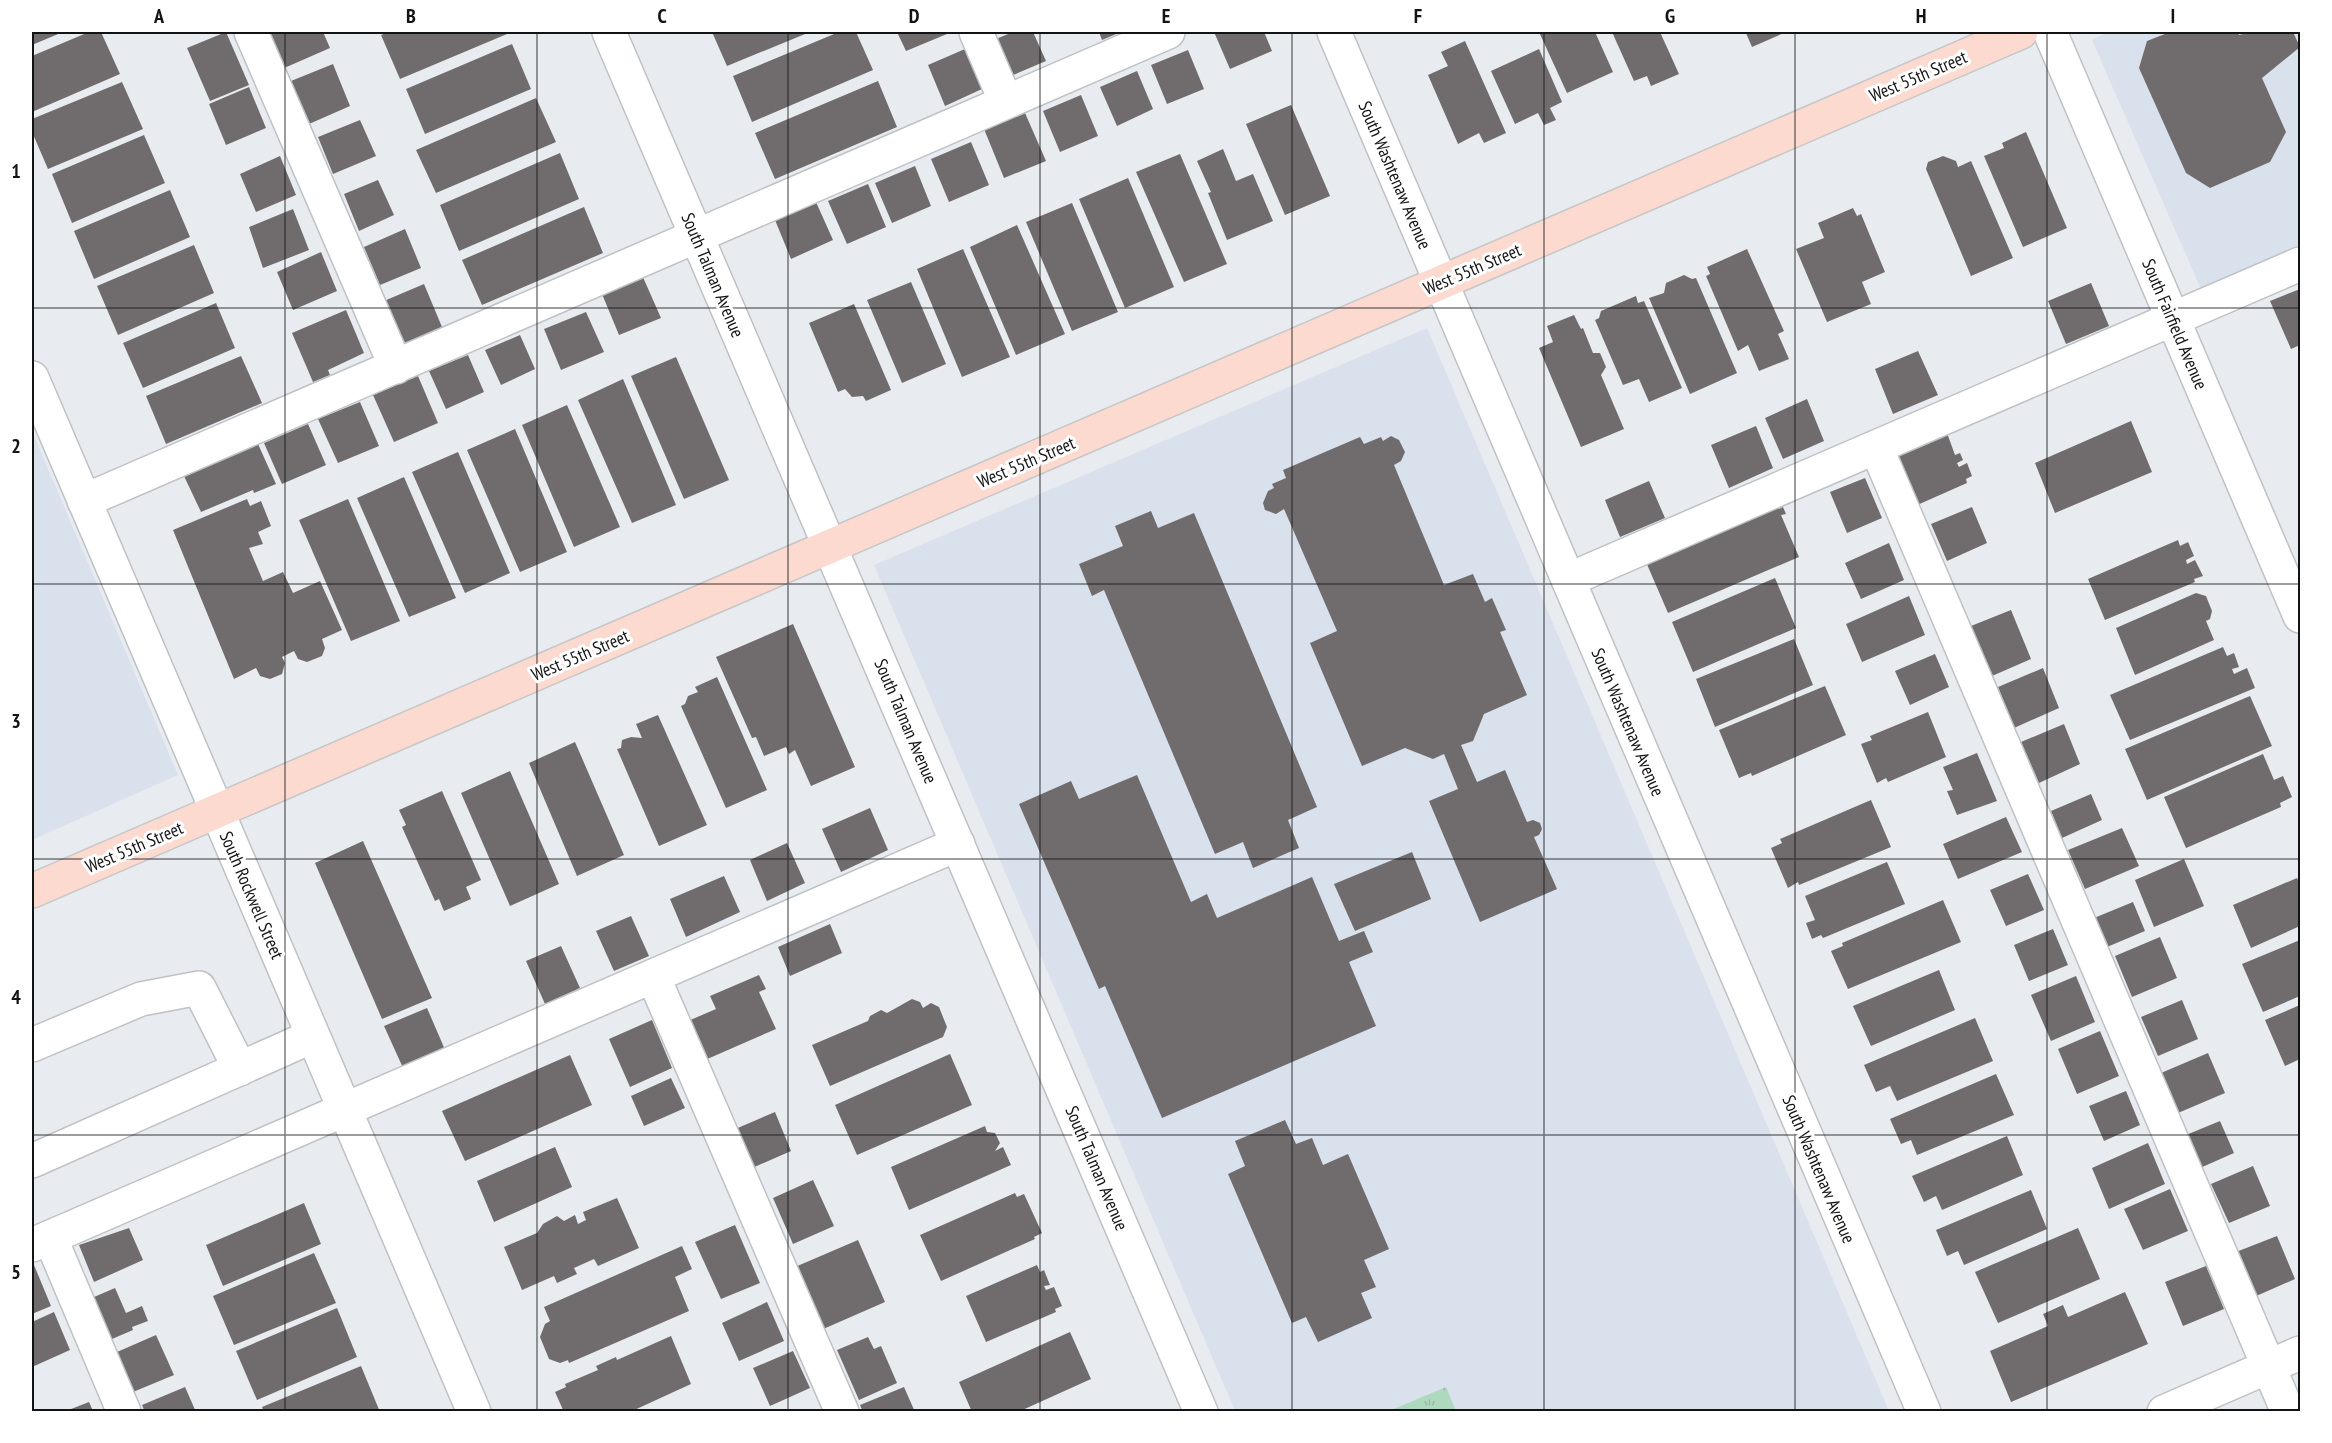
<svg xmlns="http://www.w3.org/2000/svg" width="2332" height="1443" viewBox="0 0 2332 1443" font-family="'PT Sans Narrow',sans-serif">
<defs>
<pattern id="park-tufts" width="24" height="20" patternUnits="userSpaceOnUse" patternTransform="scale(1.5)"><rect width="24" height="20" fill="#afd9be"/><path d="M3 7l-1-3M5 7V3M7 7l1-3M15 17l-1-3M17 17v-4M19 17l1-3" fill="none" stroke="#96b9a2"/></pattern>
</defs>
<rect width="100%" height="100%" fill="#e8ecf0"/>
<path fill="#d8e1ec" d="M 2109,32 L 2300,32 L 2300,264 L 2208,305 L 2092,40 Z
M 1427,328 L 1889,1411 L 1235,1411 L 874,565 Z
M 32,431 L 178,775 L 32,840 Z"/>
<path fill="url(#park-tufts)" d="M 1446,1387 L 1456,1411 L 1389,1411 Z"/>
<path fill="#706b6d" d="M 32,32 L 63,32 L 32,45 Z
M 89,32 L 101,32 L 120,74 L 32,112 L 32,56 Z
M 226,32 L 249,85 L 210,101 L 187,48 Z
M 266,32 L 323,32 L 330,48 L 282,69 Z
M 389,32 L 512,32 L 400,79 L 381,35 Z
M 712,32 L 810,32 L 727,66 Z
M 839,32 L 856,32 L 873,70 L 752,122 L 733,76 Z
M 897,32 L 946,32 L 947,34 L 906,51 Z
M 1013,32 L 1033,32 L 1046,61 L 1011,76 L 996,39 Z
M 1099,32 L 1121,32 L 1102,40 Z
M 1214,32 L 1264,32 L 1272,51 L 1230,69 Z
M 1539,32 L 1595,32 L 1613,72 L 1567,93 Z
M 1612,32 L 1660,32 L 1679,74 L 1651,86 L 1647,76 L 1634,81 Z
M 1742,32 L 1786,32 L 1752,47 L 1746,33 L 1744,34 Z
M 2170,32 L 2238,32 L 2239,35 L 2252,32 L 2293,32 L 2300,47 L 2262,78 L 2286,132 L 2270,162 L 2210,188 L 2186,173 L 2139,68 L 2147,41 Z
M 1465,41 L 1506,133 L 1484,143 L 1479,133 L 1458,144 L 1428,75 L 1448,66 L 1441,52 Z
M 512,44 L 531,89 L 425,134 L 406,89 Z
M 965,49 L 982,89 L 945,106 L 928,65 Z
M 1539,49 L 1562,102 L 1550,108 L 1556,120 L 1544,125 L 1538,113 L 1515,124 L 1491,71 Z
M 1188,50 L 1204,89 L 1167,104 L 1151,65 Z
M 333,64 L 350,106 L 309,124 L 291,81 Z
M 1137,71 L 1153,109 L 1117,126 L 1100,87 Z
M 878,81 L 897,127 L 775,179 L 755,133 Z
M 122,82 L 143,129 L 48,169 L 32,132 L 32,119 Z
M 249,87 L 266,128 L 226,145 L 209,104 Z
M 1081,95 L 1098,136 L 1060,152 L 1043,111 Z
M 536,98 L 556,142 L 436,193 L 416,150 Z
M 1291,105 L 1330,196 L 1285,215 L 1246,124 Z
M 1025,113 L 1046,161 L 1004,178 L 984,129 Z
M 360,120 L 376,156 L 333,174 L 318,137 Z
M 2026,132 L 2067,228 L 2023,247 L 1984,156 L 2004,148 L 2002,143 Z
M 144,135 L 165,183 L 72,223 L 52,174 Z
M 971,142 L 989,185 L 949,202 L 931,159 Z
M 1223,149 L 1236,181 L 1253,174 L 1273,221 L 1227,240 L 1208,193 L 1211,192 L 1197,161 Z
M 560,153 L 579,199 L 459,251 L 440,205 Z
M 1180,154 L 1227,264 L 1184,282 L 1136,172 Z
M 280,156 L 296,195 L 256,212 L 240,174 Z
M 1943,156 L 1956,161 L 1958,167 L 1971,161 L 2013,258 L 1971,276 L 1926,169 L 1928,162 Z
M 915,166 L 931,206 L 892,223 L 875,183 Z
M 1128,178 L 1174,287 L 1125,308 L 1079,199 Z
M 378,180 L 394,215 L 359,231 L 344,194 Z
M 868,184 L 886,227 L 847,244 L 828,201 Z
M 170,190 L 190,237 L 94,279 L 74,231 Z
M 816,202 L 833,240 L 791,259 L 775,220 Z
M 1072,203 L 1118,312 L 1072,331 L 1026,222 Z
M 584,207 L 603,253 L 482,305 L 462,260 Z
M 1853,208 L 1857,216 L 1861,214 L 1885,272 L 1862,282 L 1871,304 L 1827,322 L 1796,249 L 1824,238 L 1818,223 Z
M 293,209 L 309,250 L 263,268 L 249,227 Z
M 1017,225 L 1065,334 L 1016,355 L 970,247 Z
M 405,229 L 421,268 L 380,285 L 364,247 Z
M 194,245 L 214,293 L 118,335 L 97,286 Z
M 963,249 L 1010,357 L 962,377 L 917,269 Z
M 1747,249 L 1784,331 L 1778,334 L 1789,359 L 1759,371 L 1748,345 L 1738,351 L 1706,276 L 1710,274 L 1707,267 Z
M 321,252 L 337,291 L 293,310 L 277,272 Z
M 642,275 L 661,318 L 619,335 L 602,294 Z
M 1684,275 L 1692,279 L 1696,278 L 1737,373 L 1690,394 L 1649,298 L 1664,293 L 1666,283 Z
M 911,282 L 946,364 L 902,383 L 867,300 Z
M 2091,283 L 2109,326 L 2066,344 L 2048,301 Z
M 424,284 L 442,327 L 402,344 L 384,301 Z
M 2300,289 L 2300,345 L 2291,349 L 2270,301 Z
M 1636,296 L 1638,303 L 1644,301 L 1682,388 L 1649,402 L 1639,379 L 1623,385 L 1595,320 L 1599,318 L 1601,311 Z
M 216,303 L 235,348 L 143,388 L 123,343 Z
M 854,304 L 891,390 L 866,401 L 863,396 L 852,397 L 845,389 L 838,392 L 809,323 Z
M 346,310 L 364,353 L 328,370 L 330,375 L 313,382 L 292,333 Z
M 586,312 L 604,352 L 561,370 L 544,329 Z
M 1574,315 L 1581,329 L 1583,328 L 1593,353 L 1600,353 L 1606,367 L 1601,375 L 1624,429 L 1581,447 L 1539,348 L 1553,342 L 1547,326 Z
M 520,335 L 535,369 L 501,385 L 485,350 Z
M 1918,351 L 1938,395 L 1893,414 L 1875,369 Z
M 468,355 L 484,392 L 446,409 L 429,371 Z
M 241,356 L 262,403 L 166,444 L 146,396 Z
M 676,357 L 729,480 L 684,499 L 631,376 Z
M 418,376 L 438,423 L 394,442 L 373,395 Z
M 623,379 L 676,505 L 632,523 L 578,400 Z
M 1807,399 L 1824,441 L 1783,459 L 1765,418 Z
M 360,402 L 379,446 L 338,463 L 318,419 Z
M 567,405 L 620,527 L 574,547 L 522,425 Z
M 2131,421 L 2152,472 L 2055,513 L 2035,463 Z
M 308,424 L 326,465 L 282,484 L 264,443 Z
M 1756,426 L 1773,468 L 1729,488 L 1711,445 Z
M 515,429 L 567,552 L 520,572 L 467,450 Z
M 1947,433 L 1955,455 L 1960,453 L 1963,460 L 1957,463 L 1959,467 L 1967,463 L 1972,476 L 1966,479 L 1967,483 L 1915,506 L 1894,455 Z
M 1391,436 L 1399,440 L 1405,452 L 1401,461 L 1394,465 L 1444,585 L 1473,574 L 1485,602 L 1492,598 L 1506,630 L 1500,632 L 1527,695 L 1484,714 L 1473,741 L 1461,745 L 1477,782 L 1505,770 L 1527,822 L 1533,820 L 1540,823 L 1542,829 L 1539,835 L 1534,837 L 1557,889 L 1480,922 L 1429,801 L 1458,789 L 1444,754 L 1433,759 L 1405,748 L 1362,766 L 1310,643 L 1337,631 L 1284,509 L 1276,514 L 1265,510 L 1263,503 L 1268,491 L 1274,488 L 1272,484 L 1286,478 L 1283,470 L 1360,437 L 1364,444 L 1381,437 L 1383,441 Z
M 258,444 L 276,484 L 254,493 L 253,490 L 201,512 L 184,476 Z
M 458,452 L 510,573 L 465,593 L 412,472 Z
M 404,477 L 456,598 L 409,617 L 357,498 Z
M 1865,478 L 1882,518 L 1847,533 L 1830,492 Z
M 1649,481 L 1665,518 L 1620,537 L 1605,500 Z
M 247,499 L 250,506 L 261,501 L 271,526 L 258,532 L 263,544 L 249,548 L 263,581 L 283,572 L 293,593 L 320,581 L 342,630 L 322,639 L 325,648 L 322,656 L 307,662 L 298,659 L 294,651 L 282,657 L 285,663 L 282,674 L 270,679 L 260,676 L 256,668 L 234,679 L 173,530 Z
M 348,499 L 400,621 L 351,641 L 299,520 Z
M 1778,507 L 1779,509 L 1783,507 L 1786,514 L 1781,515 L 1799,557 L 1668,613 L 1646,562 Z
M 1972,507 L 1987,543 L 1947,561 L 1931,524 Z
M 1151,511 L 1158,528 L 1194,513 L 1317,807 L 1288,820 L 1299,848 L 1253,868 L 1243,842 L 1215,854 L 1104,590 L 1092,596 L 1079,564 L 1123,546 L 1115,526 Z
M 2178,540 L 2180,546 L 2188,542 L 2194,556 L 2186,560 L 2187,564 L 2195,560 L 2203,576 L 2194,579 L 2195,582 L 2105,620 L 2088,579 Z
M 1889,543 L 1904,580 L 1861,599 L 1845,563 Z
M 1775,578 L 1796,628 L 1693,672 L 1672,622 Z
M 2196,593 L 2206,596 L 2212,611 L 2210,619 L 2206,621 L 2214,640 L 2135,675 L 2116,628 Z
M 1909,596 L 1925,635 L 1862,662 L 1846,624 Z
M 2011,610 L 2031,659 L 1992,676 L 1971,626 Z
M 793,624 L 855,767 L 811,786 L 795,750 L 789,754 L 786,747 L 764,756 L 756,737 L 752,738 L 716,657 Z
M 1794,639 L 1813,685 L 1715,727 L 1696,679 Z
M 2223,647 L 2227,656 L 2234,653 L 2239,667 L 2232,669 L 2234,674 L 2247,668 L 2255,688 L 2130,740 L 2110,695 Z
M 1935,654 L 1949,687 L 1910,705 L 1895,671 Z
M 2043,668 L 2059,708 L 2014,728 L 1998,687 Z
M 717,677 L 767,790 L 726,808 L 681,706 L 685,704 L 688,696 L 698,692 L 695,687 Z
M 1825,686 L 1846,735 L 1752,776 L 1751,773 L 1739,778 L 1719,730 Z
M 2250,696 L 2272,746 L 2147,800 L 2125,749 Z
M 1928,712 L 1946,757 L 1888,782 L 1886,778 L 1877,783 L 1861,744 L 1872,740 L 1870,736 Z
M 658,715 L 707,825 L 659,846 L 617,749 L 621,748 L 622,740 L 631,737 L 642,738 L 636,724 Z
M 2064,724 L 2080,764 L 2039,783 L 2021,742 Z
M 575,742 L 624,855 L 577,876 L 529,763 Z
M 1977,753 L 1997,801 L 1957,815 L 1947,791 L 1953,790 L 1943,767 Z
M 2263,754 L 2274,780 L 2283,776 L 2292,797 L 2280,803 L 2281,807 L 2186,848 L 2164,797 Z
M 510,771 L 559,884 L 510,906 L 461,793 Z
M 1137,775 L 1191,902 L 1207,894 L 1217,918 L 1312,877 L 1339,941 L 1364,931 L 1373,952 L 1349,962 L 1376,1026 L 1162,1118 L 1105,986 L 1099,989 L 1019,804 L 1071,781 L 1079,799 Z
M 442,791 L 481,880 L 466,887 L 471,899 L 444,911 L 439,899 L 435,901 L 402,827 L 406,825 L 399,810 Z
M 2091,794 L 2102,820 L 2062,838 L 2051,811 Z
M 1871,800 L 1891,847 L 1799,885 L 1798,882 L 1788,888 L 1771,848 L 1782,843 L 1780,839 Z
M 870,808 L 888,850 L 841,872 L 822,829 Z
M 2006,817 L 2022,852 L 1958,879 L 1943,844 Z
M 2122,828 L 2139,866 L 2085,889 L 2068,850 Z
M 363,841 L 432,998 L 382,1019 L 315,863 Z
M 787,843 L 805,883 L 767,901 L 750,860 Z
M 1412,852 L 1431,899 L 1355,931 L 1334,884 Z
M 2184,859 L 2204,906 L 2154,927 L 2135,880 Z
M 1887,862 L 1905,904 L 1823,938 L 1821,935 L 1812,939 L 1806,923 L 1815,920 L 1805,896 Z
M 2028,874 L 2044,910 L 2006,926 L 1990,890 Z
M 724,876 L 740,912 L 686,937 L 670,899 Z
M 2297,878 L 2300,884 L 2300,926 L 2251,948 L 2233,905 Z
M 1943,900 L 1961,942 L 1848,989 L 1831,951 L 1843,946 L 1842,943 Z
M 2133,902 L 2145,931 L 2107,947 L 2094,918 Z
M 631,916 L 649,956 L 614,971 L 596,931 Z
M 830,924 L 842,953 L 790,976 L 778,947 Z
M 2053,929 L 2068,965 L 2029,981 L 2014,945 Z
M 2160,937 L 2177,978 L 2132,997 L 2115,956 Z
M 2300,940 L 2300,996 L 2263,1012 L 2242,964 Z
M 561,946 L 580,988 L 545,1004 L 526,961 Z
M 1939,970 L 1955,1010 L 1871,1046 L 1853,1006 Z
M 759,975 L 766,989 L 759,992 L 776,1029 L 705,1060 L 688,1021 L 716,1009 L 710,996 Z
M 2076,976 L 2095,1022 L 2051,1041 L 2031,995 Z
M 912,999 L 920,1002 L 923,1008 L 931,1003 L 939,1007 L 947,1027 L 943,1037 L 830,1086 L 812,1045 L 868,1021 L 870,1016 L 881,1010 L 887,1013 Z
M 2182,1000 L 2198,1039 L 2158,1056 L 2141,1017 Z
M 2300,1005 L 2300,1059 L 2285,1066 L 2265,1020 Z
M 427,1008 L 446,1052 L 404,1070 L 384,1026 Z
M 1975,1018 L 1993,1061 L 1897,1101 L 1890,1086 L 1876,1092 L 1864,1065 Z
M 652,1020 L 672,1068 L 630,1087 L 609,1039 Z
M 2100,1031 L 2119,1076 L 2077,1094 L 2058,1049 Z
M 2208,1053 L 2225,1093 L 2178,1113 L 2161,1073 Z
M 950,1054 L 972,1105 L 857,1155 L 835,1105 Z
M 570,1055 L 592,1105 L 465,1161 L 442,1111 Z
M 1996,1074 L 2014,1115 L 1917,1155 L 1911,1140 L 1901,1144 L 1890,1119 Z
M 671,1078 L 685,1108 L 644,1126 L 631,1096 Z
M 2126,1091 L 2140,1125 L 2104,1141 L 2089,1106 Z
M 775,1112 L 791,1151 L 750,1169 L 733,1130 Z
M 1285,1120 L 1296,1144 L 1312,1138 L 1323,1165 L 1348,1154 L 1389,1249 L 1364,1260 L 1376,1287 L 1361,1293 L 1372,1318 L 1318,1342 L 1306,1317 L 1292,1323 L 1228,1174 L 1245,1166 L 1235,1141 Z
M 2220,1121 L 2234,1153 L 2200,1168 L 2186,1135 Z
M 985,1126 L 987,1132 L 995,1133 L 1000,1143 L 995,1151 L 1003,1147 L 1011,1165 L 909,1210 L 891,1167 Z
M 2007,1136 L 2023,1175 L 1942,1210 L 1936,1196 L 1924,1202 L 1912,1176 Z
M 2148,1143 L 2165,1184 L 2109,1209 L 2092,1168 Z
M 555,1147 L 572,1187 L 494,1222 L 477,1181 Z
M 2253,1166 L 2270,1206 L 2229,1223 L 2211,1184 Z
M 813,1180 L 834,1226 L 793,1244 L 773,1198 Z
M 2170,1189 L 2188,1231 L 2143,1250 L 2124,1209 Z
M 2031,1190 L 2047,1229 L 1964,1265 L 1958,1251 L 1947,1256 L 1936,1230 Z
M 1015,1193 L 1017,1197 L 1024,1194 L 1042,1233 L 1034,1237 L 1035,1239 L 941,1281 L 920,1235 Z
M 617,1198 L 639,1248 L 598,1266 L 594,1259 L 574,1268 L 577,1274 L 557,1283 L 554,1276 L 522,1290 L 504,1247 L 537,1233 L 543,1224 L 557,1216 L 564,1221 L 575,1215 L 578,1224 L 586,1220 L 583,1212 Z
M 304,1203 L 321,1244 L 223,1286 L 206,1245 Z
M 735,1225 L 760,1283 L 721,1299 L 695,1242 Z
M 129,1228 L 143,1260 L 94,1282 L 79,1245 Z
M 2078,1228 L 2100,1279 L 1998,1323 L 1975,1272 Z
M 2277,1236 L 2295,1279 L 2254,1297 L 2236,1252 Z
M 858,1240 L 885,1302 L 821,1330 L 795,1267 Z
M 682,1246 L 692,1269 L 675,1277 L 689,1311 L 569,1363 L 568,1360 L 560,1363 L 549,1359 L 540,1337 L 545,1324 L 550,1321 L 544,1307 Z
M 314,1253 L 336,1303 L 234,1345 L 213,1296 Z
M 34,1265 L 51,1306 L 32,1314 L 32,1266 Z
M 1037,1265 L 1040,1272 L 1044,1270 L 1050,1285 L 1044,1286 L 1046,1290 L 1054,1287 L 1062,1306 L 1055,1309 L 1056,1312 L 986,1342 L 966,1296 Z
M 2206,1266 L 2224,1309 L 2183,1326 L 2165,1282 Z
M 115,1288 L 126,1313 L 142,1306 L 148,1321 L 132,1327 L 133,1330 L 105,1342 L 87,1300 Z
M 2125,1292 L 2148,1344 L 2011,1402 L 1990,1351 L 2048,1326 L 2043,1314 L 2063,1305 L 2068,1317 Z
M 767,1302 L 784,1341 L 739,1361 L 722,1323 Z
M 337,1308 L 357,1357 L 257,1400 L 236,1351 Z
M 54,1312 L 70,1350 L 32,1367 L 32,1322 Z
M 1070,1332 L 1091,1379 L 1018,1412 L 972,1412 L 959,1382 Z
M 156,1335 L 174,1375 L 133,1392 L 117,1352 Z
M 671,1336 L 691,1384 L 630,1412 L 564,1412 L 555,1392 L 566,1387 L 565,1384 L 598,1370 L 596,1366 L 616,1357 L 617,1360 Z
M 868,1337 L 874,1349 L 881,1346 L 897,1383 L 859,1400 L 837,1350 Z
M 793,1351 L 810,1388 L 770,1406 L 753,1368 Z
M 361,1366 L 380,1412 L 264,1412 L 262,1407 Z
M 185,1387 L 196,1412 L 145,1412 L 142,1405 Z
M 904,1387 L 915,1412 L 863,1412 L 860,1405 Z
M 89,1402 L 93,1411 L 66,1411 Z"/>
<g fill="none" stroke-linecap="round" stroke-linejoin="round">
<defs>
<path id="minor" d="M 251,32 L 396,367
M 609,32 L 1201,1412
M 976,32 L 1006,102
M 1334,32 L 1924,1412
M 2050,32 L 2300,616
M 32,378 L 474,1412
M 1876,447 L 2288,1412
M 84,501 L 1168,32
M 1568,580 L 2300,264
M 653,976 L 842,1412
M 32,1045 L 141,999 L 199,988 L 240,1069
M 32,1161 L 313,1036
M 50,1237 L 124,1412
M 32,1245 L 958,844
M 2164,1412 L 2300,1353"/>
<path id="major" d="M 32,891 L 2021,32"/>
</defs>
<use href="#minor" stroke="#bec2c6" stroke-width="36"/>
<use href="#major" stroke="#c6c6c7" stroke-width="36"/>
<use href="#minor" stroke="#fff" stroke-width="33"/>
<use href="#major" stroke="#fcdad0" stroke-width="33"/>
</g>
<path fill="none" stroke="#121314" stroke-width="1.5" stroke-opacity="0.55" d="M 285,32 L 285,1412M 537,32 L 537,1412M 788,32 L 788,1412M 1040,32 L 1040,1412M 1292,32 L 1292,1412M 1544,32 L 1544,1412M 1795,32 L 1795,1412M 2047,32 L 2047,1412M 32,308 L 2300,308M 32,584 L 2300,584M 32,859 L 2300,859M 32,1135 L 2300,1135"/>
<g text-anchor="middle" dominant-baseline="central" stroke-width="6" stroke-linejoin="round" paint-order="stroke">
<g font-size="18" fill="#121314" stroke="#fff">
<text transform="translate(1918 76) rotate(-23)">West 55th Street</text>
<text transform="translate(1395 175) rotate(67)">South Washtenaw Avenue</text>
<text transform="translate(1472 269) rotate(-23)">West 55th Street</text>
<text transform="translate(713 275) rotate(67)">South Talman Avenue</text>
<text transform="translate(2175 324) rotate(67)">South Fairfield Avenue</text>
<text transform="translate(1026 462) rotate(-23)">West 55th Street</text>
<text transform="translate(580 655) rotate(-23)">West 55th Street</text>
<text transform="translate(906 721) rotate(67)">South Talman Avenue</text>
<text transform="translate(1628 722) rotate(67)">South Washtenaw Avenue</text>
<text transform="translate(134 847) rotate(-23)">West 55th Street</text>
<text transform="translate(252 895) rotate(67)">South Rockwell Street</text>
<text transform="translate(1097 1168) rotate(67)">South Talman Avenue</text>
<text transform="translate(1819 1169) rotate(67)">South Washtenaw Avenue</text>
</g>
</g>
<rect width="2332" height="1443" fill="none" stroke="#ffffff" stroke-width="66"/>
<rect x="33" y="33" width="2266" height="1377" fill="none" stroke="#121314" stroke-width="2"/>
<g font-size="20" text-anchor="middle" font-weight="bold" fill="#121314">
<text x="159" y="23">A</text>
<text x="411" y="23">B</text>
<text x="662" y="23">C</text>
<text x="914" y="23">D</text>
<text x="1166" y="23">E</text>
<text x="1418" y="23">F</text>
<text x="1670" y="23">G</text>
<text x="1921" y="23">H</text>
<text x="2173" y="23">I</text>
<text x="16" y="178">1</text>
<text x="16" y="453">2</text>
<text x="16" y="728">3</text>
<text x="16" y="1004">4</text>
<text x="16" y="1279">5</text>
</g>
</svg>
